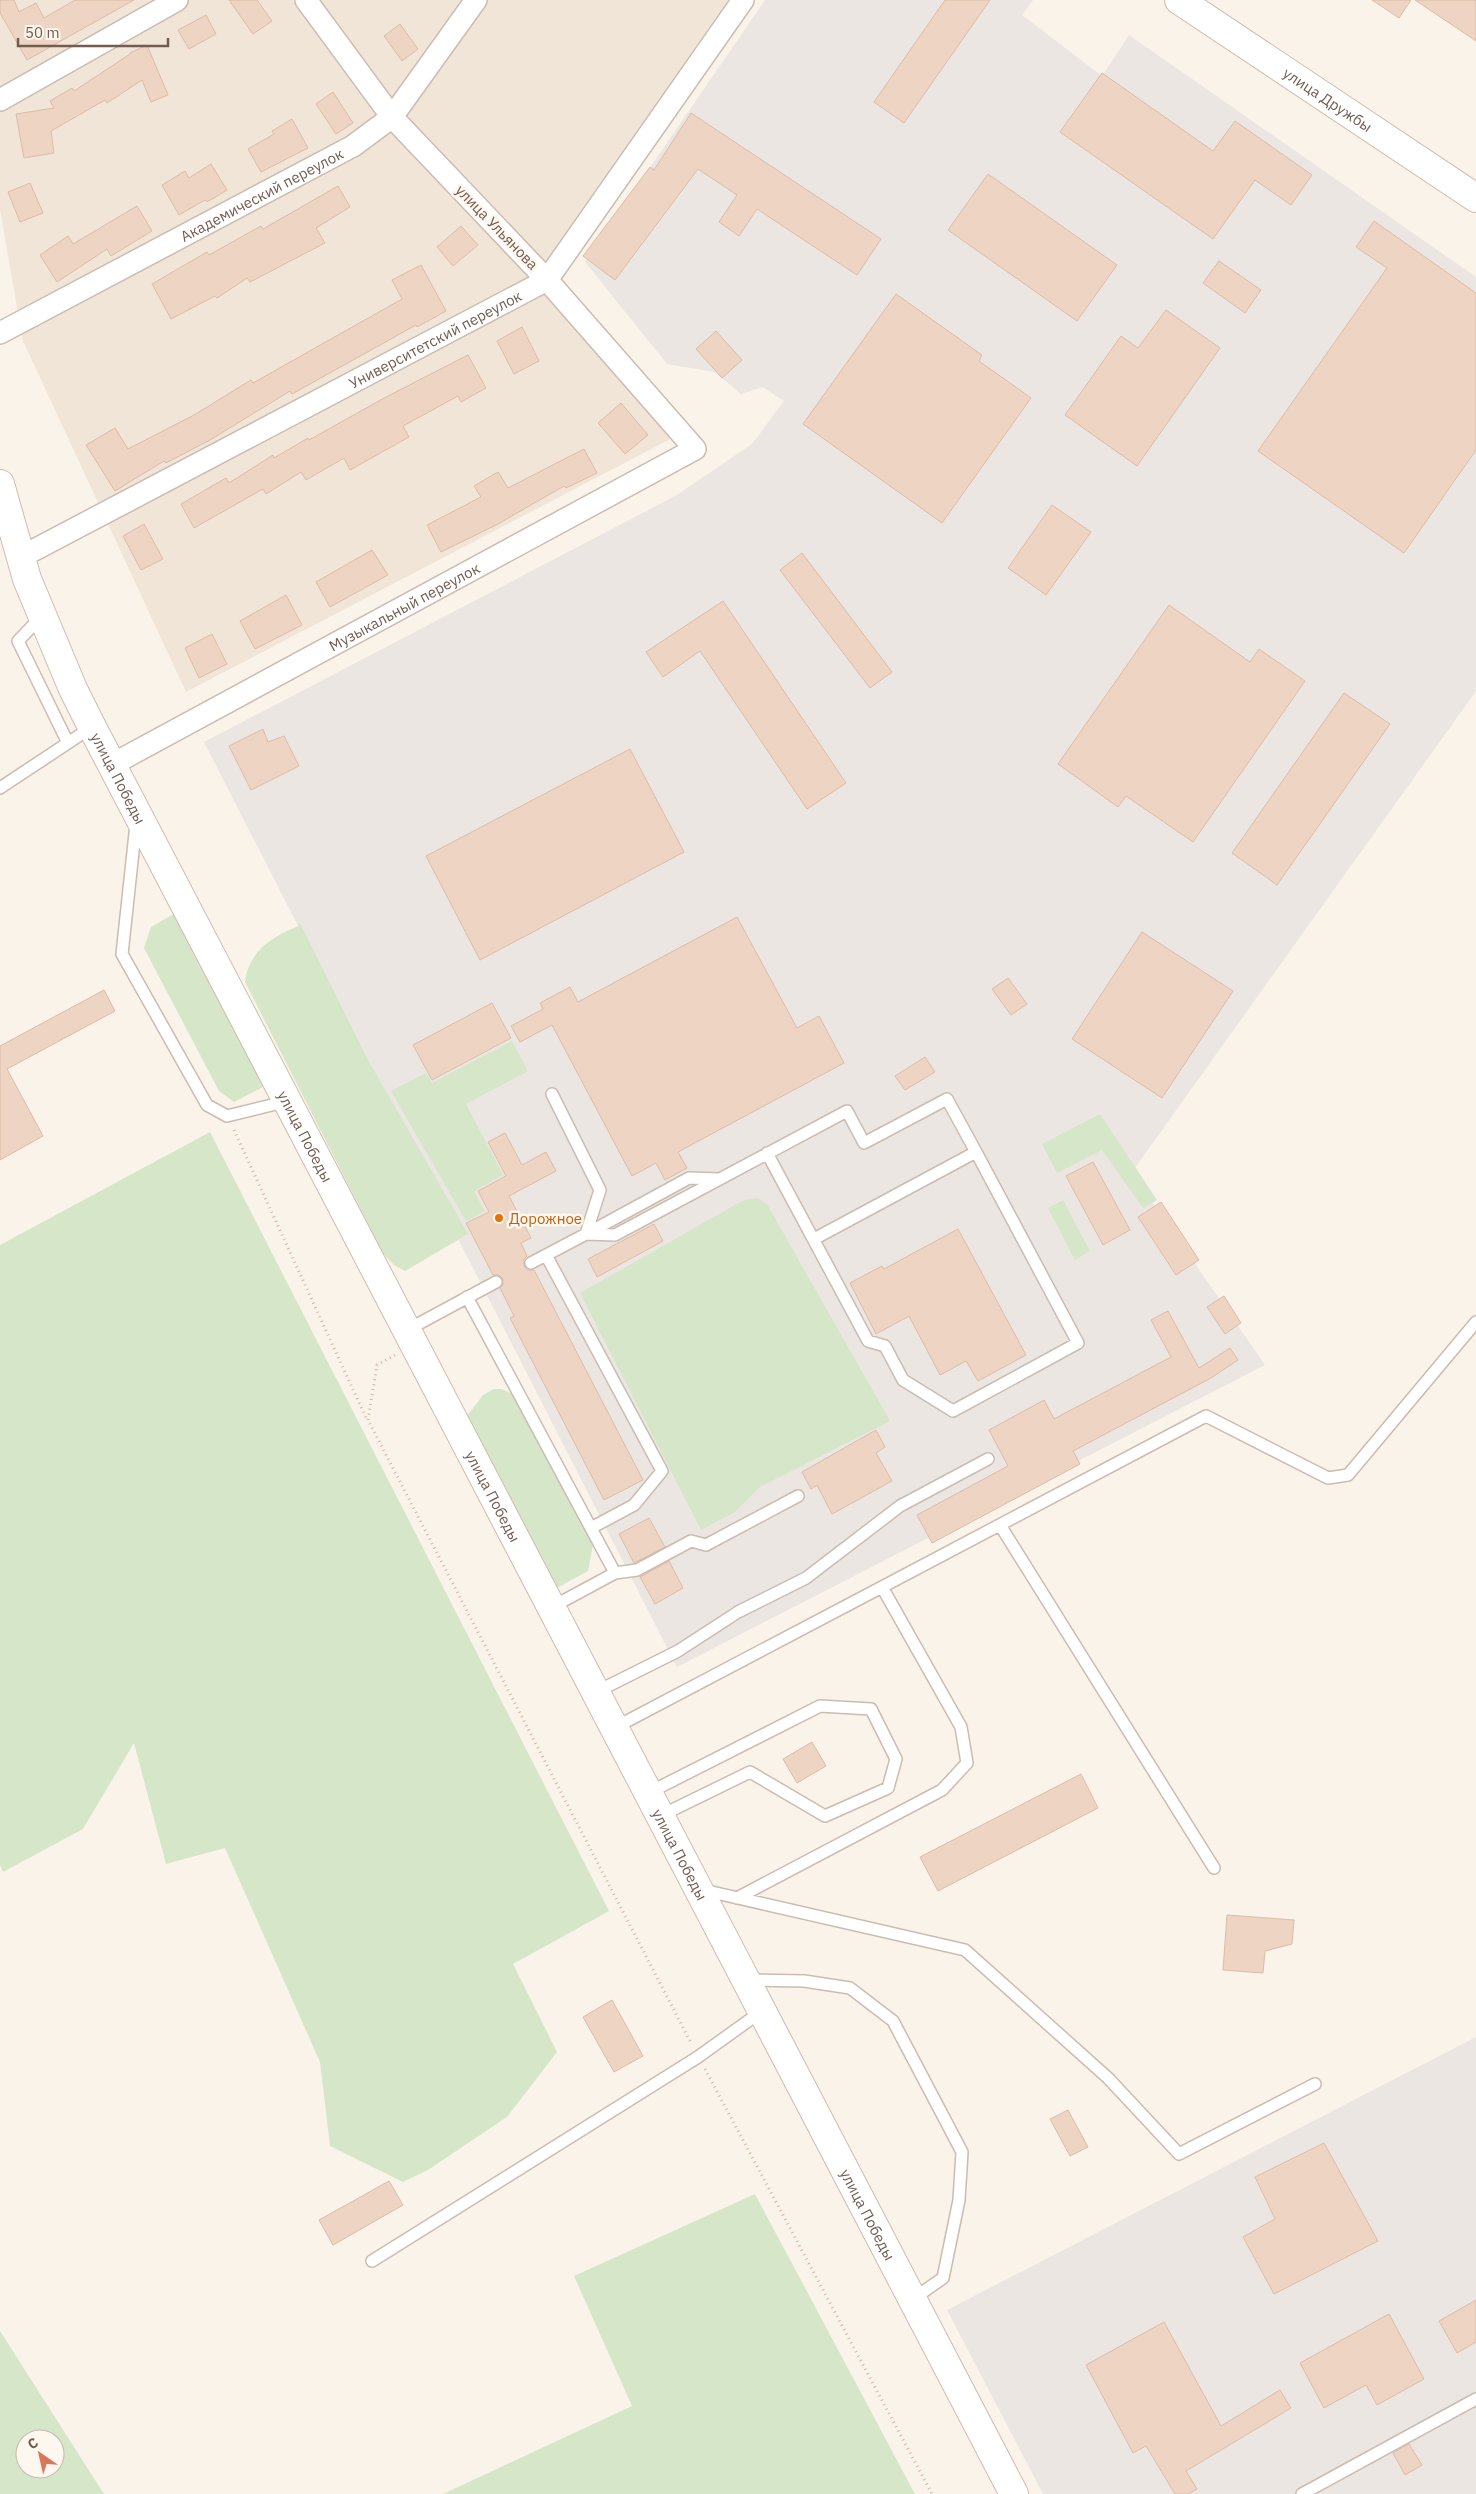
<svg xmlns="http://www.w3.org/2000/svg" width="1476" height="2494" viewBox="0 0 1476 2494" font-family="'IBM Plex Sans',sans-serif">
<rect width="100%" height="100%" fill="#faf3e9"/>
<path fill="#f1e5d8" d="M 0,0 L 728,0 L 543,265 L 678,435 L 186,692 L 23,341 L 0,210 Z"/>
<path fill="#ebe6e1" d="M 765,0 L 1033,0 L 1022,15 L 1102,76 L 1129,35 L 1476,277 L 1476,691 L 1132,1172 L 1265,1365 L 677,1667 L 204,742 L 677,495 L 752,444 L 784,401 L 763,387 L 741,394 L 715,372 L 667,364 L 585,262 Z
M 1476,2037 L 1476,2494 L 1043,2494 L 947,2310 Z"/>
<path fill="#d5e7c8" fill-rule="evenodd" d="M 186,907 L 282,1068 L 261,1088 L 234,1102 L 219,1091 L 144,948 L 151,927 Z
M 301,925 L 368,1060 L 468,1234 L 405,1271 L 394,1265 L 383,1253 L 245,982 C 249,950 273,936 301,925 Z
M 512,1041 L 528,1071 L 466,1104 L 503,1175 L 474,1191 L 485,1211 L 466,1221 L 391,1091 L 426,1073 L 432,1083 Z
M 1100,1114 L 1157,1200 L 1143,1208 L 1102,1150 L 1057,1173 L 1042,1144 Z
M 210,1132 L 609,1911 L 513,1964 L 557,2052 L 507,2117 L 428,2170 L 403,2182 L 330,2146 L 320,2062 L 225,1848 L 166,1864 L 134,1743 L 83,1829 L 3,1872 L 0,1865 L 0,1245 Z
M 757,1198 L 767,1204 L 890,1421 L 760,1487 L 735,1512 L 701,1530 L 580,1293 L 742,1201 Z
M 1063,1200 L 1090,1251 L 1075,1260 L 1048,1208 Z
M 494,1389 L 502,1389 L 512,1394 L 593,1545 L 588,1571 L 555,1589 L 464,1420 L 483,1395 Z
M 755,2194 L 915,2494 L 443,2494 L 632,2406 L 574,2276 Z
M 0,2331 L 104,2494 L 0,2494 ZM 25,2439 L 55,2439 L 55,2469 L 25,2469 Z"/>
<path fill="#edd4c3" stroke="#debba5" d="M 0,0 L 14,0 L 19,12 L 36,3 L 44,18 L 75,0 L 134,0 L 27,60 L 0,13 Z
M 229,0 L 257,0 L 272,21 L 253,34 Z
M 945,0 L 990,0 L 904,123 L 874,102 Z
M 1372,0 L 1411,0 L 1399,18 Z
M 1415,0 L 1476,0 L 1476,41 Z
M 206,15 L 216,34 L 189,49 L 178,30 Z
M 400,24 L 418,49 L 402,61 L 384,36 Z
M 147,45 L 168,95 L 151,102 L 142,80 L 107,103 L 105,100 L 51,131 L 54,153 L 24,158 L 16,114 L 54,108 L 50,101 L 72,88 L 74,91 L 130,54 L 130,53 Z
M 1102,73 L 1213,151 L 1235,121 L 1312,175 L 1291,205 L 1255,180 L 1213,239 L 1060,132 Z
M 333,92 L 353,123 L 336,134 L 316,104 Z
M 691,113 L 881,239 L 857,275 L 757,209 L 739,236 L 719,222 L 737,195 L 698,169 L 615,280 L 583,256 L 650,167 L 654,170 Z
M 292,119 L 308,148 L 261,172 L 248,149 L 274,134 L 272,131 Z
M 211,164 L 227,190 L 207,202 L 205,200 L 179,215 L 162,185 L 185,171 L 189,178 Z
M 988,174 L 1117,265 L 1077,321 L 948,230 Z
M 30,183 L 43,213 L 20,222 L 8,192 Z
M 338,186 L 350,207 L 316,228 L 325,243 L 250,282 L 247,278 L 217,298 L 215,296 L 171,319 L 152,284 L 207,252 L 209,255 L 261,226 L 263,229 Z
M 137,206 L 152,231 L 111,256 L 107,249 L 57,282 L 40,255 L 68,236 L 73,244 Z
M 1374,221 L 1476,293 L 1476,450 L 1404,553 L 1258,451 L 1387,268 L 1356,247 Z
M 461,226 L 478,245 L 453,266 L 437,247 Z
M 1219,261 L 1261,290 L 1245,313 L 1203,283 Z
M 421,265 L 446,311 L 417,327 L 416,325 L 292,394 L 290,391 L 210,440 L 166,463 L 164,461 L 115,491 L 86,445 L 115,428 L 128,449 L 194,415 L 251,380 L 253,383 L 402,299 L 392,280 Z
M 896,294 L 982,355 L 979,361 L 1031,398 L 942,523 L 803,424 Z
M 1166,310 L 1220,348 L 1137,466 L 1065,415 L 1121,336 L 1138,348 Z
M 522,327 L 539,361 L 514,374 L 497,341 Z
M 716,331 L 742,360 L 722,378 L 696,349 Z
M 468,355 L 486,388 L 461,402 L 458,396 L 403,426 L 409,437 L 350,470 L 344,458 L 306,480 L 301,472 L 266,494 L 263,489 L 194,528 L 181,504 L 226,478 L 229,483 L 273,455 L 274,458 L 308,438 L 309,440 L 386,397 Z
M 621,403 L 648,435 L 625,454 L 598,423 Z
M 584,449 L 597,473 L 566,488 L 564,486 L 498,524 L 441,552 L 427,525 L 481,497 L 474,486 L 498,472 L 508,488 Z
M 1052,505 L 1091,532 L 1046,595 L 1008,568 Z
M 144,524 L 163,559 L 141,570 L 123,536 Z
M 372,550 L 388,575 L 330,607 L 316,582 Z
M 802,553 L 892,672 L 870,688 L 780,570 Z
M 286,595 L 302,625 L 255,649 L 240,621 Z
M 723,601 L 846,783 L 807,809 L 700,651 L 663,677 L 646,652 Z
M 1169,605 L 1250,662 L 1259,649 L 1305,681 L 1193,842 L 1126,796 L 1118,807 L 1058,764 Z
M 212,634 L 227,664 L 199,678 L 185,648 Z
M 1344,693 L 1390,724 L 1277,885 L 1232,853 Z
M 263,729 L 268,742 L 284,736 L 299,766 L 251,790 L 229,746 Z
M 630,749 L 684,852 L 480,960 L 426,856 Z
M 737,917 L 797,1028 L 819,1016 L 844,1063 L 678,1152 L 687,1168 L 665,1180 L 656,1163 L 632,1176 L 552,1025 L 520,1042 L 511,1026 L 543,1009 L 540,1003 L 570,987 L 578,1002 Z
M 1142,932 L 1233,991 L 1162,1098 L 1072,1039 Z
M 1008,978 L 1027,1004 L 1011,1015 L 992,989 Z
M 104,990 L 115,1011 L 7,1069 L 43,1136 L 0,1160 L 0,1046 Z
M 492,1003 L 511,1038 L 432,1080 L 413,1045 Z
M 925,1057 L 935,1072 L 905,1090 L 895,1076 Z
M 505,1133 L 522,1165 L 546,1152 L 556,1171 L 509,1196 L 531,1238 L 521,1243 L 527,1256 L 524,1259 L 524,1266 L 527,1270 L 534,1270 L 643,1480 L 604,1500 L 510,1318 L 514,1316 L 500,1288 L 503,1285 L 503,1279 L 499,1275 L 493,1275 L 466,1223 L 489,1212 L 478,1191 L 506,1176 L 488,1142 Z
M 1093,1162 L 1130,1230 L 1103,1245 L 1066,1176 Z
M 1161,1202 L 1199,1260 L 1176,1275 L 1138,1217 Z
M 654,1224 L 663,1241 L 597,1277 L 588,1259 Z
M 958,1229 L 1026,1355 L 978,1381 L 966,1361 L 940,1375 L 909,1316 L 876,1334 L 850,1283 L 882,1266 L 884,1269 Z
M 1224,1296 L 1241,1323 L 1225,1334 L 1207,1307 Z
M 1168,1311 L 1199,1368 L 1230,1348 L 1238,1360 L 1211,1378 L 1073,1451 L 1080,1464 L 932,1543 L 917,1515 L 1008,1466 L 989,1430 L 1044,1400 L 1054,1419 L 1171,1357 L 1151,1320 Z
M 876,1430 L 885,1447 L 876,1453 L 892,1481 L 832,1514 L 817,1485 L 811,1489 L 802,1472 Z
M 649,1518 L 665,1547 L 634,1563 L 619,1534 Z
M 669,1561 L 683,1588 L 655,1604 L 640,1577 Z
M 812,1742 L 826,1766 L 797,1783 L 783,1759 Z
M 1081,1774 L 1098,1808 L 938,1891 L 920,1857 Z
M 1227,1915 L 1294,1920 L 1292,1944 L 1265,1951 L 1263,1973 L 1223,1970 Z
M 612,2000 L 643,2056 L 614,2072 L 583,2017 Z
M 1068,2110 L 1088,2147 L 1070,2156 L 1050,2119 Z
M 1324,2143 L 1378,2241 L 1274,2294 L 1243,2237 L 1275,2219 L 1255,2177 Z
M 389,2181 L 403,2205 L 333,2245 L 319,2220 Z
M 1476,2300 L 1476,2342 L 1457,2353 L 1439,2321 Z
M 1389,2314 L 1424,2379 L 1377,2405 L 1366,2385 L 1324,2408 L 1300,2363 Z
M 1164,2322 L 1221,2426 L 1280,2390 L 1291,2408 L 1186,2471 L 1197,2489 L 1188,2494 L 1175,2494 L 1146,2446 L 1133,2453 L 1086,2365 Z
M 1409,2444 L 1422,2465 L 1405,2475 L 1393,2453 Z"/>
<g fill="none" stroke-linecap="round" stroke-linejoin="round">
<defs>
<path id="lane" d="M 42,616 L 18,641 L 68,743
M 0,788 L 92,727
M 136,824 L 122,954 L 207,1105 L 227,1116 L 288,1101
M 552,1094 L 600,1190 L 586,1234 L 689,1178 L 718,1179
M 767,1153 L 868,1341 L 885,1346 L 903,1380 L 953,1411 L 1078,1343 L 976,1152
M 546,1255 L 662,1471 L 634,1505 L 591,1528
M 531,1263 L 586,1234 L 615,1235 L 847,1111 L 864,1143 L 947,1099 L 976,1152 L 814,1239
M 467,1297 L 615,1573 L 552,1607
M 407,1330 L 496,1282
M 1000,1525 L 1214,1868
M 615,1573 L 637,1570 L 691,1541 L 706,1545 L 798,1496
M 882,1587 L 1206,1416 L 1328,1478 L 1348,1475 L 1476,1322
M 596,1692 L 678,1651 L 738,1612 L 806,1578 L 900,1506 L 988,1459
M 614,1728 L 882,1587 L 961,1727 L 967,1763 L 942,1790 L 737,1898
M 648,1793 L 820,1706 L 871,1709 L 896,1759 L 888,1788 L 825,1816 L 750,1772 L 660,1816
M 703,1890 L 965,1950 L 1108,2078 L 1179,2154 L 1315,2084
M 748,1980 L 804,1981 L 850,1988 L 893,2021 L 962,2152 L 959,2200 L 943,2278 L 913,2299
M 372,2261 L 698,2057 L 762,2011
M 1302,2494 L 1476,2399"/>
<g id="street">
<path d="M 0,100 L 177,0"/>
<path id="s1" d="M 0,333 L 353,146 L 392,117 L 476,0"/>
<path id="s2" d="M 21,557 L 547,280 L 743,0"/>
<path id="s3" d="M 113,764 L 695,449 L 547,280 L 392,117 L 306,0"/>
</g>
<g id="secondary">
<path id="s4" d="M 1179,0 L 1476,198"/>
<path id="s5" d="M 0,484 L 27,579 L 73,689 L 92,727 L 1014,2494"/>
</g>
</defs>
<use href="#lane" stroke="#cbbcb0" stroke-width="14"/>
<use href="#street" stroke="#cbbcb0" stroke-width="24"/>
<use href="#secondary" stroke="#cebcad" stroke-width="30"/>
<path stroke="#d2b7a6" stroke-width="3" stroke-dasharray="1 4" stroke-linecap="butt" d="M 234,1130 L 367,1420
M 395,1355 L 377,1365 L 368,1420 L 691,2043
M 705,2069 L 932,2494"/>
<use href="#lane" stroke="#fff" stroke-width="11"/>
<use href="#street" stroke="#fff" stroke-width="21"/>
<use href="#secondary" stroke="#fff" stroke-width="28"/>
</g>
<circle fill="#e8710a" stroke="#fdf7ef" stroke-width="2" cx="499" cy="1218" r="5"/>
<g text-anchor="middle" dominant-baseline="central" stroke-width="5" stroke-linejoin="round" paint-order="stroke">
<g font-size="15" fill="#725b4f" stroke="#fdf7ef">
<text stroke="none"><textPath href="#s4" startOffset="179">улица Дружбы</textPath></text>
<text stroke="none"><textPath href="#s1" startOffset="296">Академический переулок</textPath></text>
<text transform="translate(497 227) rotate(46)">улица Ульянова</text>
<text stroke="none"><textPath href="#s2" startOffset="468">Университетский переулок</textPath></text>
<text stroke="none"><textPath href="#s3" startOffset="331">Музыкальный переулок</textPath></text>
<text stroke="none"><textPath href="#s5" startOffset="318">улица Победы</textPath></text>
<text stroke="none"><textPath href="#s5" startOffset="722">улица Победы</textPath></text>
<text stroke="none"><textPath href="#s5" startOffset="1128">улица Победы</textPath></text>
<text stroke="none"><textPath href="#s5" startOffset="1532">улица Победы</textPath></text>
<text stroke="none"><textPath href="#s5" startOffset="1938">улица Победы</textPath></text>
</g>
<g font-size="15" fill="#c56008" stroke="#fdf7ef" text-anchor="start">
<text x="509" y="1218">Дорожное</text>
</g>
</g>
<g transform="translate(40 2454) rotate(326)"><circle r="24" fill="#fdf7ef" stroke="#c5b9af"/>
<path d="M0-4L9 19L0 12L-9 19Z" fill="#d7775b"/>
<text y="-8" font-size="14" font-weight="bold" text-anchor="middle" fill="#725b4f">С</text>
</g>
<path d="M18 38v8h150v-8" fill="none" stroke="#725b4f" stroke-width="2.5"/>
<text x="25" y="38" font-size="15" fill="#725b4f" stroke="#fdf7ef" stroke-width="4" paint-order="stroke">50 m</text>
</svg>
